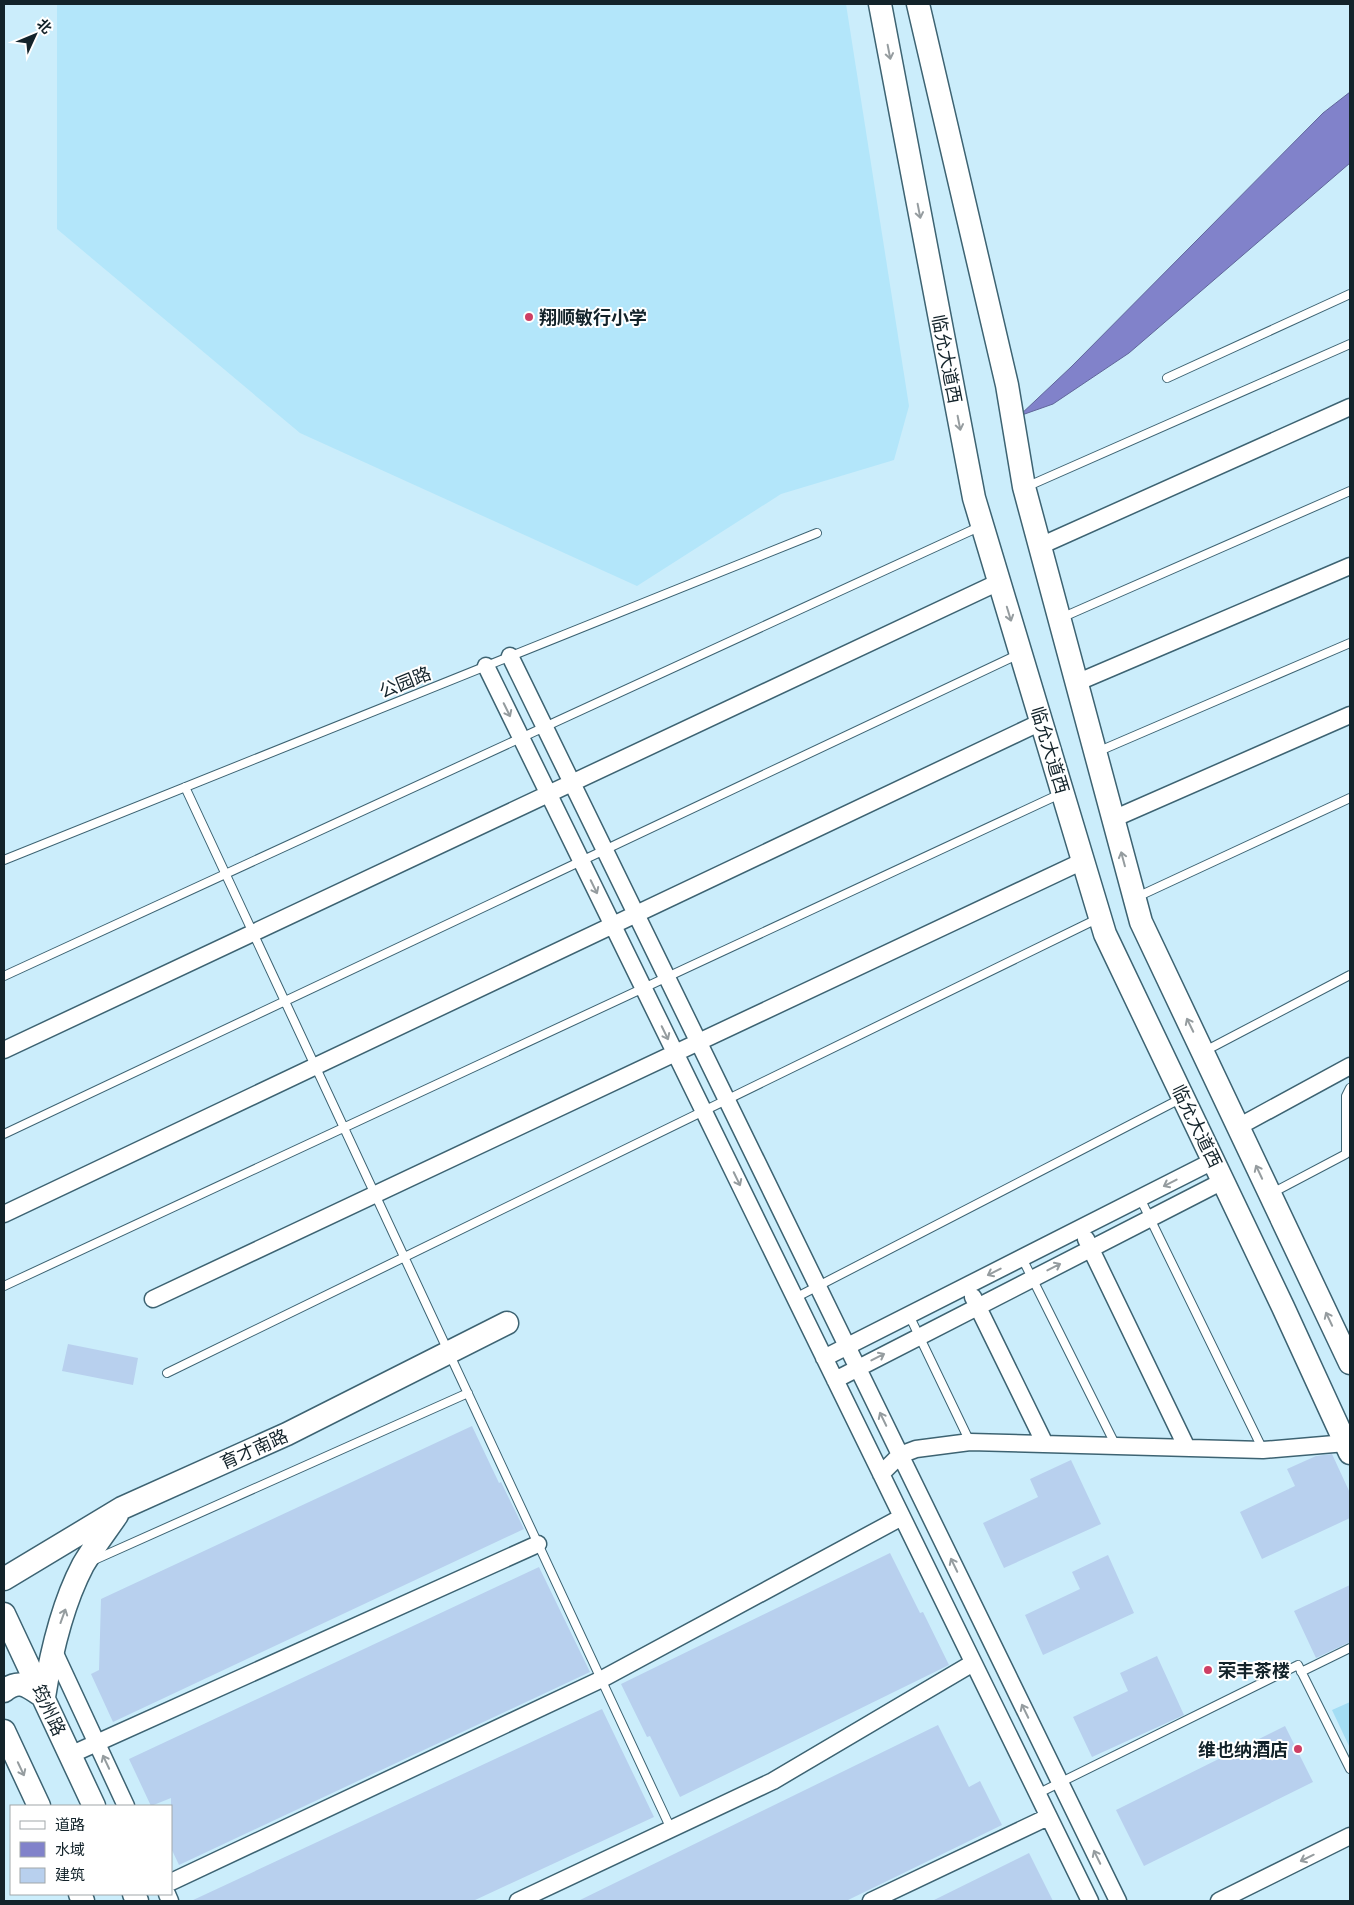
<svg xmlns="http://www.w3.org/2000/svg" width="1354" height="1905" viewBox="0 0 1354 1905" font-family="'Asap Condensed','Noto Sans SC',sans-serif">
<rect width="100%" height="100%" fill="#cbedfb"/>
<path fill="#b3e6fa" d="M 57,4 L 846,4 L 909,406 L 894,460 L 781,494 L 637,586 L 300,433 L 57,229 Z"/>
<path fill="#a3ddf4" d="M 1350,1702 L 1350,1748 L 1332,1710 Z"/>
<path fill="#8182ca" stroke="#60669a" d="M 1350,92 L 1350,163 L 1129,353 L 1053,404 L 1019,416 L 1071,367 L 1323,113 Z"/>
<path fill="#b8d0ee" d="M 68,1344 L 138,1358 L 133,1385 L 62,1371 Z
M 472,1426 L 499,1483 L 501,1482 L 524,1529 L 113,1722 L 91,1674 L 99,1670 L 101,1599 Z
M 1332,1454 L 1350,1493 L 1350,1518 L 1262,1559 L 1240,1512 L 1295,1486 L 1287,1469 L 1316,1456 Z
M 1071,1460 L 1101,1524 L 1004,1568 L 983,1523 L 1038,1497 L 1030,1479 Z
M 890,1553 L 920,1613 L 923,1612 L 949,1665 L 680,1797 L 650,1736 L 647,1737 L 621,1684 Z
M 1108,1555 L 1134,1613 L 1043,1655 L 1025,1615 L 1080,1589 L 1072,1572 Z
M 539,1567 L 590,1672 L 179,1865 L 171,1848 L 171,1798 L 151,1806 L 129,1759 Z
M 1350,1585 L 1350,1642 L 1316,1658 L 1294,1611 Z
M 1157,1656 L 1184,1715 L 1092,1757 L 1073,1717 L 1128,1691 L 1120,1673 Z
M 602,1709 L 654,1817 L 473,1901 L 191,1901 Z
M 938,1725 L 969,1787 L 980,1781 L 1002,1825 L 846,1901 L 578,1901 Z
M 1285,1726 L 1313,1782 L 1144,1866 L 1116,1810 Z
M 1029,1853 L 1053,1901 L 932,1901 Z"/>
<g fill="none" stroke-linecap="round" stroke-linejoin="round">
<defs>
<path id="lane" d="M 1167,378 L 1350,294
M 1026,487 L 1350,344
M 1061,618 L 1350,491
M 1097,752 L 1350,643
M 185,787 L 671,1829
M 4,860 L 817,533
M 1137,897 L 1350,798
M 4,976 L 981,526
M 1203,1052 L 1350,975
M 4,1134 L 1019,654
M 1272,1193 L 1346,1154 L 1346,1096 L 1350,1088
M 1140,1198 L 1263,1450
M 1022,1258 L 1116,1446
M 4,1286 L 1060,794
M 795,1298 L 1182,1098
M 909,1315 L 970,1442
M 167,1373 L 1097,919
M 92,1561 L 468,1393
M 1301,1672 L 1350,1648
M 1037,1794 L 1298,1665 L 1350,1769"/>
<path id="street" d="M 1040,546 L 1350,407
M 510,656 L 1118,1901
M 486,666 L 1090,1901
M 1076,683 L 1350,566
M 1113,819 L 1350,715
M 4,1050 L 999,582
M 1238,1127 L 1350,1066
M 4,1214 L 1041,722
M 1086,1239 L 1187,1448
M 973,1297 L 1045,1444
M 153,1299 L 1083,861
M 824,1358 L 1213,1161
M 835,1380 L 1223,1181
M 881,1474 L 900,1455 L 916,1449 L 970,1442 L 1263,1450 L 1346,1443 L 1350,1441
M 52,1647 L 126,1806
M 70,1755 L 538,1544
M 171,1882 L 602,1679 L 902,1517
M 167,1894 L 170,1901
M 518,1901 L 773,1781 L 973,1663
M 871,1901 L 1048,1817
M 1219,1901 L 1350,1836"/>
<path id="secondary" d="M 880,4 L 974,498 L 1105,934 L 1283,1307 L 1350,1453
M 918,4 L 1007,385 L 1024,487 L 1141,922 L 1350,1363
M 4,1579 L 122,1508 L 287,1434 L 507,1323
M 4,1614 L 94,1806
M 4,1691 C 20,1678 28,1687 44,1697
M 44,1697 C 51,1653 62,1605 83,1565 C 93,1548 106,1531 117,1515
M 4,1731 L 39,1806
M 80,1894 L 83,1901
M 134,1894 L 137,1901"/>
</defs>
<use href="#lane" stroke="#3d6372" stroke-width="10"/>
<use href="#street" stroke="#3d6372" stroke-width="19"/>
<use href="#secondary" stroke="#3d6372" stroke-width="25"/>
<use href="#lane" stroke="#fff" stroke-width="8"/>
<use href="#street" stroke="#fff" stroke-width="16"/>
<use href="#secondary" stroke="#fff" stroke-width="22"/>
</g>
<defs><path id="oneway-shaft" d="M-6 0H5M1.5-3L5.5 0L1.5 3" fill="none" stroke-width="1.6" stroke-linecap="round" stroke-linejoin="round" transform="scale(1.25)"/></defs>
<g stroke="#959c9f">
<use href="#oneway-shaft" transform="translate(889 52) rotate(79)"/>
<use href="#oneway-shaft" transform="translate(919 211) rotate(79)"/>
<use href="#oneway-shaft" transform="translate(959 423) rotate(79)"/>
<use href="#oneway-shaft" transform="translate(1009 614) rotate(73)"/>
<use href="#oneway-shaft" transform="translate(507 710) rotate(64)"/>
<use href="#oneway-shaft" transform="translate(1123 859) rotate(-105)"/>
<use href="#oneway-shaft" transform="translate(594 887) rotate(64)"/>
<use href="#oneway-shaft" transform="translate(1190 1025) rotate(-116)"/>
<use href="#oneway-shaft" transform="translate(665 1033) rotate(64)"/>
<use href="#oneway-shaft" transform="translate(1259 1172) rotate(-115)"/>
<use href="#oneway-shaft" transform="translate(737 1179) rotate(64)"/>
<use href="#oneway-shaft" transform="translate(1170 1183) rotate(153)"/>
<use href="#oneway-shaft" transform="translate(1054 1267) rotate(-27)"/>
<use href="#oneway-shaft" transform="translate(994 1272) rotate(153)"/>
<use href="#oneway-shaft" transform="translate(1329 1319) rotate(-115)"/>
<use href="#oneway-shaft" transform="translate(878 1357) rotate(-27)"/>
<use href="#oneway-shaft" transform="translate(883 1419) rotate(-116)"/>
<use href="#oneway-shaft" transform="translate(954 1565) rotate(-116)"/>
<use href="#oneway-shaft" transform="translate(63 1616) rotate(-70)"/>
<use href="#oneway-shaft" transform="translate(1025 1711) rotate(-116)"/>
<use href="#oneway-shaft" transform="translate(106 1762) rotate(-115)"/>
<use href="#oneway-shaft" transform="translate(21 1769) rotate(65)"/>
<use href="#oneway-shaft" transform="translate(1097 1857) rotate(-116)"/>
<use href="#oneway-shaft" transform="translate(1307 1858) rotate(154)"/>
</g>
<g fill="#ce3f65" stroke="#fff" stroke-width="2">
<circle cx="529" cy="317" r="5"/>
<circle cx="1208" cy="1670" r="5"/>
<circle cx="1298" cy="1749" r="5"/>
</g>
<g text-anchor="middle" dominant-baseline="central" stroke-width="4" stroke-linejoin="round" paint-order="stroke">
<g font-size="18" font-weight="bold" fill="#13232a" stroke="#fff" text-anchor="start">
<text x="539" y="317">翔顺敏行小学</text>
<text x="1218" y="1670">荣丰茶楼</text>
<text x="1288" y="1749" text-anchor="end">维也纳酒店</text>
</g>
<g font-size="18" fill="#13232a" stroke="#fff">
<text transform="translate(947 359) rotate(79)">临允大道西</text>
<text transform="translate(405 682) rotate(-22)">公园路</text>
<text transform="translate(1050 750) rotate(73)">临允大道西</text>
<text transform="translate(1197 1126) rotate(64)">临允大道西</text>
<text transform="translate(254 1449) rotate(-24)">育才南路</text>
<text transform="translate(49 1710) rotate(65)">筠州路</text>
</g>
</g>
<rect width="1354" height="1905" fill="none" stroke="#13232a" stroke-width="10"/>
<rect x="10" y="1805" width="162" height="90" fill="#ffffff" stroke="#a1a7aa"/>
<rect x="20" y="1821" width="25" height="8" fill="#ffffff" stroke="#a1a7aa"/>
<text x="55" y="1830" font-size="15" fill="#13232a">道路</text>
<rect x="20" y="1842" width="25" height="15" fill="#8182ca" stroke="#a1a7aa"/>
<text x="55" y="1855" font-size="15" fill="#13232a">水域</text>
<rect x="20" y="1868" width="25" height="15" fill="#b8d0ee" stroke="#a1a7aa"/>
<text x="55" y="1880" font-size="15" fill="#13232a">建筑</text>
<g transform="translate(35 35) rotate(46)" stroke="#ffffff" stroke-width="4" paint-order="stroke">
<path d="M0-4L9 19L0 12L-9 19Z" fill="#13232a"/>
<text y="-8" font-size="14" font-weight="bold" text-anchor="middle" fill="#13232a">北</text>
</g>
</svg>
